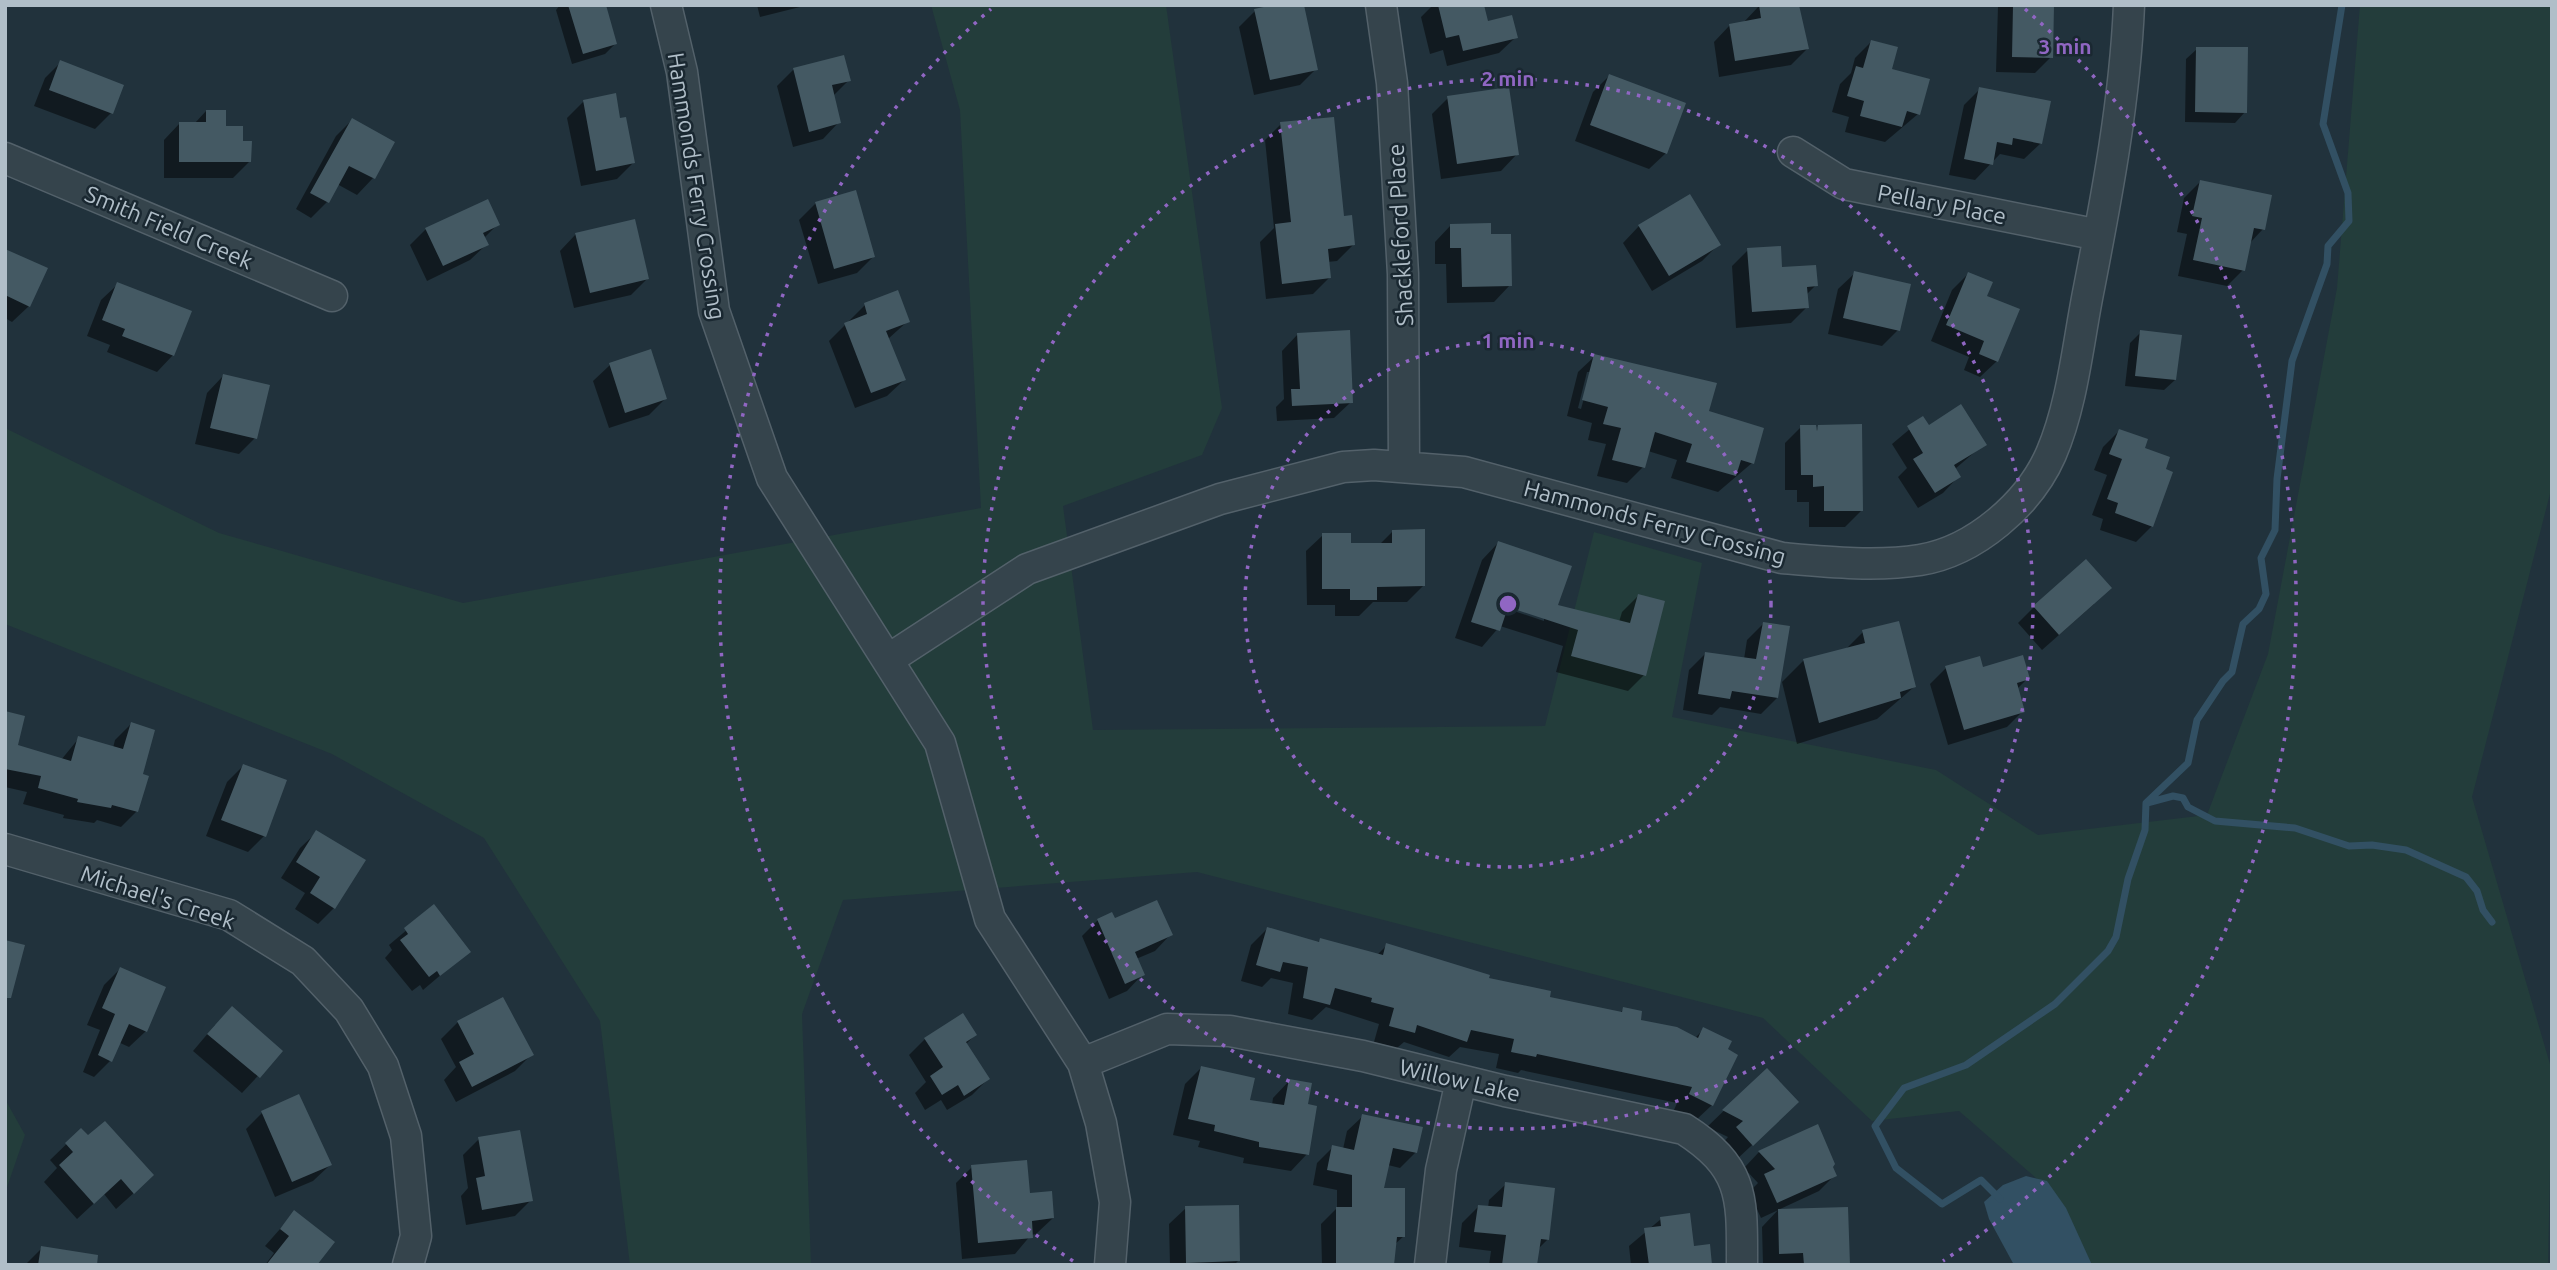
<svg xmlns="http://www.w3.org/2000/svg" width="2557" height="1270" viewBox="0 0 2557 1270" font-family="Ubuntu,sans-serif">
<rect width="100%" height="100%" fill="#21323c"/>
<path fill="#233d3b" d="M 931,5 L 1166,5 L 1222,408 L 1202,455 L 1063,506 L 1093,730 L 1545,726 L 1594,532 L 1702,563 L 1672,717 L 1936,770 L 2038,835 L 2207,815 L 2268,654 L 2337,288 L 2360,5 L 2552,5 L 2552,486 L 2472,797 L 2552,1071 L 2548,1265 L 2083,1265 L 2051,1191 L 1959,1111 L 1872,1121 L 1763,1018 L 1197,872 L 843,900 L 802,1014 L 811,1265 L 630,1265 L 600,1021 L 484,838 L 332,754 L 5,624 L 5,428 L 219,533 L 463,603 L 981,508 L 960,110 Z
M 5,1099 L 25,1135 L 5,1193 Z"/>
<path fill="#325063" d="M 2026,1176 L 2047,1181 L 2066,1208 L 2092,1265 L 2014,1265 L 1989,1219 L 1984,1202 L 2003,1185 Z"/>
<path fill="#0007" fill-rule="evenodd" d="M 560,5 L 604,5 L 615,44 L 605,54 L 572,64 L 556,10 Z
M 757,5 L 808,5 L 760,17 Z
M 1433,5 L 1482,5 L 1486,23 L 1516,37 L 1499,53 L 1447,66 L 1443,50 L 1430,54 L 1421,17 Z
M 2052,5 L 2051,57 L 2035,73 L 1996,72 L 1998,6 Z
M 1759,6 L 1807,49 L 1791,65 L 1719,77 L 1714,42 L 1730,25 L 1743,23 Z
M 1255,11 L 1316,69 L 1300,85 L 1254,95 L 1239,27 Z
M 1871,42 L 1918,114 L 1885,142 L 1845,132 L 1849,117 L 1832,112 L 1840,84 L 1851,73 L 1855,58 Z
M 2197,49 L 2245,112 L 2235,123 L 2185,122 L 2186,59 Z
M 843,57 L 849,80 L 833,96 L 839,122 L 823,139 L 793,147 L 777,86 L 793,70 Z
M 61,62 L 111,113 L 95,129 L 34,106 L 45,78 Z
M 1609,76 L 1666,153 L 1649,169 L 1575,141 L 1593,92 Z
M 1980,89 L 2041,143 L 2024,159 L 2000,154 L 1975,180 L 1949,175 L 1964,105 Z
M 1448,98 L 1517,154 L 1501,171 L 1441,179 L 1432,114 Z
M 583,102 L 619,120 L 633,163 L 617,179 L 581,186 L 567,118 Z
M 206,111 L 241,143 L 250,161 L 233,178 L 164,178 L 164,140 L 180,123 L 195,123 Z
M 352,120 L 393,143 L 373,178 L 357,195 L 337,184 L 327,202 L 311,218 L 296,209 L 336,136 Z
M 1281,124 L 1342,218 L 1353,245 L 1337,261 L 1327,262 L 1329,278 L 1313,294 L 1266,299 L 1260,242 L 1274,228 L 1265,140 Z
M 2200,182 L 2263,229 L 2249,244 L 2243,270 L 2227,286 L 2178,276 L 2187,234 L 2177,232 L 2184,198 Z
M 816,203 L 873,257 L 857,273 L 818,284 L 799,220 Z
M 498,224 L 484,238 L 487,244 L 470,260 L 427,281 L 410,245 L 426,229 Z
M 1451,225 L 1490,236 L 1510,285 L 1494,302 L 1447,303 L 1446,264 L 1435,264 L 1435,242 Z
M 1639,226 L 1718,245 L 1702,261 L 1652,291 L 1623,243 Z
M 576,234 L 647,279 L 631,295 L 574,308 L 560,251 Z
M 1748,250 L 1816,285 L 1806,295 L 1807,307 L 1791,323 L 1736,328 L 1732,266 Z
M 5,251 L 29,306 L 12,322 L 5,318 Z
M 1855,273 L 1898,330 L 1882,346 L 1828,334 L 1838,289 Z
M 1968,274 L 1985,297 L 1997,361 L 1980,377 L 1964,370 L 1969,357 L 1931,341 L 1952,290 Z
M 118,284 L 173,355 L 157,372 L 107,352 L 110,345 L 87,336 L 101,300 Z
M 865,305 L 908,321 L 888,339 L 904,380 L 887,396 L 855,408 L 829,341 Z
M 2141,332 L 2175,380 L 2164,390 L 2125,386 L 2130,343 Z
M 1298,334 L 1351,402 L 1334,418 L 1277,421 L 1276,407 L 1284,399 L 1282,351 Z
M 650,351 L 665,399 L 649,415 L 609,428 L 593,381 L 610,365 Z
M 1595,356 L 1707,413 L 1752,463 L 1718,492 L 1671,478 L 1677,460 L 1648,451 L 1643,467 L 1627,483 L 1597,476 L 1606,444 L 1588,440 L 1592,423 L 1567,416 L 1578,372 ZM 1587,372 L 1591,372 L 1581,409 L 1578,408 Z
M 223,376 L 255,438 L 239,454 L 195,444 L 207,393 Z
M 1923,418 L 1928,427 L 1984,444 L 1955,469 L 1959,476 L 1943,493 L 1918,508 L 1898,477 L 1907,468 L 1892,444 Z
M 1801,427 L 1815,431 L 1819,427 L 1862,510 L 1845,527 L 1809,527 L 1809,502 L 1797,502 L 1797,490 L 1785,490 L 1785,443 Z
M 2119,431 L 2143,449 L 2152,526 L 2136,542 L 2100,530 L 2103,519 L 2092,515 L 2107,475 L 2094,470 L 2103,447 Z
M 1392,532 L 1423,586 L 1407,602 L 1373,602 L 1359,616 L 1335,616 L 1335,605 L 1307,605 L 1306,551 L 1323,535 L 1349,545 L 1380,544 Z
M 1498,543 L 1556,606 L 1619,622 L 1622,612 L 1638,596 L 1644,675 L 1628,691 L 1556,672 L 1563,646 L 1500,626 L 1482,647 L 1455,638 L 1482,560 ZM 1500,603 L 1544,617 L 1544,621 L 1499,606 Z
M 2094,604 L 2042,650 L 2018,623 L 2034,607 Z
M 1763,624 L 1777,698 L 1761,714 L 1720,707 L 1712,715 L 1683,710 L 1689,670 L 1706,653 L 1744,659 L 1747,640 Z
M 1863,632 L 1914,687 L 1877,719 L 1797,744 L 1782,682 L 1804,660 L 1845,650 Z
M 1946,668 L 2028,678 L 2017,689 L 2023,711 L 2007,727 L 1948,745 L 1930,684 Z
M 5,713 L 16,747 L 61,760 L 79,738 L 113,748 L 115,740 L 131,724 L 141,775 L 137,811 L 121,827 L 97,820 L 94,823 L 63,818 L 64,815 L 23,804 L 27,792 L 5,787 Z
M 243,766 L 264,836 L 248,852 L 206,836 L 227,782 Z
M 317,832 L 334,908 L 318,924 L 295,909 L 305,893 L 281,878 L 300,848 Z
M 434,907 L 469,951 L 423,990 L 420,985 L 412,991 L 385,958 L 392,950 L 389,945 Z
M 1098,920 L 1114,920 L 1171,934 L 1155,951 L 1136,959 L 1143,974 L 1127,991 L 1109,999 L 1082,936 Z
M 1267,929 L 1317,943 L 1321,940 L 1377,955 L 1387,945 L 1547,999 L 1620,1013 L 1624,1009 L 1639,1021 L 1695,1038 L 1704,1029 L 1712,1105 L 1695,1121 L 1674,1110 L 1677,1103 L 1521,1070 L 1518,1073 L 1496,1068 L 1499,1054 L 1460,1047 L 1449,1057 L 1404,1042 L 1397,1048 L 1374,1042 L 1379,1024 L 1326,1007 L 1312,1020 L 1288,1014 L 1293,983 L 1271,978 L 1262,987 L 1241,981 L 1251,945 Z
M 120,969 L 146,1031 L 129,1047 L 118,1042 L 110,1061 L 94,1077 L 83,1072 L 100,1030 L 87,1025 L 104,985 Z
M 502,999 L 532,1054 L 515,1071 L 456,1102 L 444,1080 L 456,1067 L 441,1039 L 458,1022 Z
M 215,1025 L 281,1051 L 242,1093 L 193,1051 Z
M 975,1035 L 966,1044 L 988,1079 L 972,1095 L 947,1110 L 941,1100 L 925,1110 L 915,1093 L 926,1082 L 909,1055 L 925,1039 Z
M 1201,1068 L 1248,1101 L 1272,1105 L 1273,1098 L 1289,1081 L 1306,1106 L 1307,1154 L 1291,1171 L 1243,1163 L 1244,1158 L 1198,1147 L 1200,1141 L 1173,1135 L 1185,1084 Z
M 1766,1070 L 1781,1118 L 1736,1160 L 1721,1145 L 1728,1137 L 1707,1127 Z
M 262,1113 L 330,1165 L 313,1181 L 275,1197 L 246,1129 Z
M 1363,1116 L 1416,1152 L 1400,1168 L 1388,1165 L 1382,1190 L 1404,1236 L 1394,1245 L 1392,1265 L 1322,1265 L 1321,1224 L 1337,1208 L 1337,1190 L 1313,1185 L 1317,1163 L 1333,1147 L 1343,1149 L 1347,1131 Z
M 81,1130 L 136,1191 L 116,1209 L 104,1194 L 77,1219 L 44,1182 L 57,1168 L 50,1160 Z
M 479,1139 L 531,1200 L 515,1216 L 466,1225 L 461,1196 L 468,1188 L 463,1155 Z
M 1759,1152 L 1831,1166 L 1835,1175 L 1819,1191 L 1761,1218 L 1749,1192 L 1758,1183 L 1744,1168 Z
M 972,1167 L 1029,1195 L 1053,1218 L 1036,1234 L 1031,1235 L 1015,1254 L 962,1259 L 956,1183 Z
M 1506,1184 L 1548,1239 L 1538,1249 L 1536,1265 L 1489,1265 L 1491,1251 L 1459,1247 L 1462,1223 L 1478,1207 L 1488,1208 L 1489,1200 Z
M 1186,1208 L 1238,1261 L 1234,1265 L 1170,1265 L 1169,1224 Z
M 1778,1210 L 1847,1265 L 1763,1265 L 1762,1227 Z
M 295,1212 L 315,1265 L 265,1265 L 274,1253 L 265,1246 Z
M 1661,1219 L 1692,1248 L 1711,1265 L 1631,1265 L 1629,1246 Z
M 42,1248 L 69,1265 L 25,1265 Z"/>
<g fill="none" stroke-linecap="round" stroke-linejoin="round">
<path stroke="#325063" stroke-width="7" d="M 2147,803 L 2173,796 L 2183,798 L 2188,807 L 2215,821 L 2295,828 L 2349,846 L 2372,845 L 2406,850 L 2466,877 L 2477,891 L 2483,910 L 2492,922
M 2000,1199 L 1981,1180 L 1942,1204 L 1896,1168 L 1875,1126 L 1904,1088 L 1966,1065 L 2055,1004 L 2108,951 L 2116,937 L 2128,879 L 2145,830 L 2146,803 L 2188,763 L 2197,720 L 2223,681 L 2232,672 L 2243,624 L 2259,609 L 2266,594 L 2261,558 L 2275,530 L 2277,479 L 2292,361 L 2327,264 L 2328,246 L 2349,221 L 2348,193 L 2323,124 L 2342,5"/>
</g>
<path fill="#445963" d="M 568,5 L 606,5 L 617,44 L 583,54 Z
M 1273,5 L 1304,5 L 1318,70 L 1270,80 L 1254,9 Z
M 1438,5 L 1484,5 L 1488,21 L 1512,15 L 1518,38 L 1463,51 L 1459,35 L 1446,38 Z
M 1759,5 L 1799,5 L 1809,49 L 1735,61 L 1729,24 L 1761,18 Z
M 2013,5 L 2054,5 L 2053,58 L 2012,57 Z
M 1871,40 L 1898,47 L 1892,69 L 1930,79 L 1920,115 L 1907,111 L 1902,127 L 1860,116 L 1864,101 L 1847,96 L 1856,66 L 1863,68 Z
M 2196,47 L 2248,47 L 2247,113 L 2195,112 Z
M 844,55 L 851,81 L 832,85 L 841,123 L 809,132 L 793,68 Z
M 60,60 L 124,85 L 113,114 L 49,90 Z
M 1609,74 L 1686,103 L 1667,154 L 1590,125 Z
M 1509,87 L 1519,155 L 1457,164 L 1447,96 Z
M 1979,87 L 2051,101 L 2042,144 L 2013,138 L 2012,145 L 1997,142 L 1993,165 L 1964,159 Z
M 616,93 L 620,118 L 626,117 L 635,163 L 596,171 L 583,100 Z
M 206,110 L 226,110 L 226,126 L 243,126 L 243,141 L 252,141 L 251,162 L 179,162 L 179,122 L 206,122 Z
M 1334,117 L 1344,216 L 1352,215 L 1355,245 L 1328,249 L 1331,278 L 1282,284 L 1275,224 L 1291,222 L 1280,122 Z
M 352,118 L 395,142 L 375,179 L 349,166 L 329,203 L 310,193 Z
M 2200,180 L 2272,195 L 2265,230 L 2254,228 L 2245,271 L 2193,260 L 2202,218 L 2192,216 Z
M 856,190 L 875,257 L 834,269 L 815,202 Z
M 1690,194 L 1721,245 L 1669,276 L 1638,225 Z
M 488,199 L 500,225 L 483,233 L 489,245 L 443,266 L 425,228 Z
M 635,219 L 649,279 L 590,293 L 575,233 Z
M 1491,223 L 1491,234 L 1511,234 L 1512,286 L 1462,287 L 1461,248 L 1450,248 L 1450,224 Z
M 1781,246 L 1782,267 L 1816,265 L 1818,286 L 1807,287 L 1809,308 L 1752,312 L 1747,248 Z
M 5,249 L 48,268 L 30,307 L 5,295 Z
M 1854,271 L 1911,284 L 1900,331 L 1843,318 Z
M 1968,272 L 1993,282 L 1987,296 L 2020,309 L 1998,362 L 1979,354 L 1984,341 L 1946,325 Z
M 117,282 L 192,311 L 174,356 L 122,336 L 125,329 L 102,320 Z
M 898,290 L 910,322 L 886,331 L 906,380 L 871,393 L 844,323 L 867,314 L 864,303 Z
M 1350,330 L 1353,403 L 1292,406 L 1291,389 L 1300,389 L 1297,333 Z
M 2140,330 L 2182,335 L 2176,380 L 2135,376 Z
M 651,349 L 667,399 L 625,413 L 609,363 Z
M 1594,354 L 1717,383 L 1709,411 L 1764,428 L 1754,464 L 1741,460 L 1736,476 L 1686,462 L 1692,444 L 1655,432 L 1645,468 L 1612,460 L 1621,428 L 1603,424 L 1608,407 L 1582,400 Z
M 223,374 L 270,385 L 257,439 L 210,428 Z
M 1961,404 L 1987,445 L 1954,465 L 1961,477 L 1935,493 L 1913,459 L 1923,453 L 1907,426 L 1923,416 L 1929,425 Z
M 1862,424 L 1863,511 L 1824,511 L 1824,486 L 1813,487 L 1813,475 L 1801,475 L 1800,425 L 1816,425 L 1817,431 L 1818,425 Z
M 2119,429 L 2148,439 L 2145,448 L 2170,457 L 2166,469 L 2173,472 L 2153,527 L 2115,513 L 2118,503 L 2107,499 L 2122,459 L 2109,454 Z
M 1425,529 L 1425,586 L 1377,587 L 1377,600 L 1350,600 L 1350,589 L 1322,589 L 1322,533 L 1351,533 L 1351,543 L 1392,543 L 1392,530 Z
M 1498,541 L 1572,566 L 1558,605 L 1630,623 L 1638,594 L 1665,601 L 1646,676 L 1571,656 L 1578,630 L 1508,607 L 1500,631 L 1471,622 Z
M 2086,559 L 2112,588 L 2059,635 L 2033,606 Z
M 1899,621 L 1916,687 L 1900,692 L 1901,698 L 1819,723 L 1803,659 L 1865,643 L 1862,630 Z
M 1763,622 L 1790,626 L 1778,698 L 1732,691 L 1730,699 L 1698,694 L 1705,652 L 1756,659 Z
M 2023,655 L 2030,679 L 2017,683 L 2025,712 L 1964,730 L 1945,666 L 1980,656 L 1983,667 Z
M 5,711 L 25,716 L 18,745 L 71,761 L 78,736 L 123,749 L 131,722 L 155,730 L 143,774 L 149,776 L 138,812 L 112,805 L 111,808 L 77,802 L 78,799 L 38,788 L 41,776 L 5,769 Z
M 243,764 L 287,780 L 266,837 L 221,820 Z
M 316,830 L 366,860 L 335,909 L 310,893 L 320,877 L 296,862 Z
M 1157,900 L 1173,935 L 1135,952 L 1145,975 L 1125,984 L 1097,919 L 1112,912 L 1115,918 Z
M 434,904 L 471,952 L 440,976 L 437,971 L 429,977 L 400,940 L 408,934 L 404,928 Z
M 1267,927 L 1319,942 L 1320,938 L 1383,955 L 1386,943 L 1490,975 L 1489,978 L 1551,991 L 1550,997 L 1622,1012 L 1623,1007 L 1642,1011 L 1641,1020 L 1677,1027 L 1698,1038 L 1703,1027 L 1732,1041 L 1728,1049 L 1738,1055 L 1713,1106 L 1689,1094 L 1692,1087 L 1537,1054 L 1536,1057 L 1511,1052 L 1514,1039 L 1471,1030 L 1467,1042 L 1417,1025 L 1415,1033 L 1389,1026 L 1394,1008 L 1371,1002 L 1372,998 L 1335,988 L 1330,1005 L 1303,998 L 1308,967 L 1283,962 L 1280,972 L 1256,965 Z
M 5,940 L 25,945 L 11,998 L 5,998 Z
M 120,967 L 166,987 L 147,1032 L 129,1024 L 112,1062 L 98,1055 L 115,1014 L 102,1008 Z
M 503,997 L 534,1055 L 472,1087 L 459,1062 L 474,1054 L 457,1021 Z
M 232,1006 L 283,1051 L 260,1078 L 207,1034 Z
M 963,1013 L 977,1035 L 966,1042 L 990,1079 L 964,1096 L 958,1085 L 942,1095 L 930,1076 L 943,1067 L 924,1038 Z
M 1201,1066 L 1255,1078 L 1250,1100 L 1284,1105 L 1289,1079 L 1312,1083 L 1308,1104 L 1317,1106 L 1309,1155 L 1259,1147 L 1259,1142 L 1214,1131 L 1215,1125 L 1188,1119 Z
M 1767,1068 L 1799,1102 L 1753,1146 L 1736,1127 L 1743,1121 L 1722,1110 Z
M 299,1094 L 332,1165 L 292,1182 L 261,1111 Z
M 1362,1114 L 1423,1127 L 1417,1153 L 1393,1148 L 1384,1188 L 1405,1188 L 1405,1237 L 1397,1237 L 1394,1265 L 1336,1265 L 1336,1207 L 1352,1207 L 1352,1175 L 1327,1170 L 1332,1145 L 1354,1150 Z
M 105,1121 L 154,1175 L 134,1194 L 121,1179 L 94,1204 L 59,1165 L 73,1152 L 65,1143 L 81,1128 L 88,1135 Z
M 1818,1124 L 1835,1164 L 1833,1167 L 1837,1176 L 1777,1203 L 1764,1174 L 1775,1169 L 1758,1151 Z
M 520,1130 L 533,1201 L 482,1210 L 476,1178 L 485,1176 L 478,1137 Z
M 1027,1160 L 1030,1193 L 1052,1191 L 1054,1218 L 1032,1221 L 1033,1238 L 978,1243 L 971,1165 Z
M 1505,1182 L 1555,1188 L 1549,1240 L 1541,1239 L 1537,1265 L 1502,1265 L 1506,1235 L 1474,1232 L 1478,1205 L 1502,1207 Z
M 1239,1205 L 1240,1261 L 1186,1263 L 1185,1206 Z
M 1848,1207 L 1850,1265 L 1804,1265 L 1803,1253 L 1779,1254 L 1778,1209 Z
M 294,1210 L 335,1242 L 317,1265 L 266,1265 L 289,1236 L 280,1229 Z
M 1690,1213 L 1694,1246 L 1710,1244 L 1712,1265 L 1649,1265 L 1644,1228 L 1661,1226 L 1660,1217 Z
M 41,1246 L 98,1255 L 97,1265 L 38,1265 Z"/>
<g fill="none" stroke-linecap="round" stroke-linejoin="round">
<defs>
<path id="minor" d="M 666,5 L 682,72 L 714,311 L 772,478 L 940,743 L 990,919 L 1083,1063 L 1101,1123 L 1115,1202 L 1110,1265
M 1381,5 L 1392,83 L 1403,274 L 1404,466
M 1793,152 L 1844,184 L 2099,235
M 5,158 L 332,296
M 889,659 L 1027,569 L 1220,499 L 1343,467 L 1374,465 L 1464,472 L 1782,558 C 1827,562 1876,567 1920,560 C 1975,551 2029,504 2051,454 C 2073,403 2078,342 2089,288 C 2107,195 2125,100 2129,5
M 5,849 L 229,915 L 303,961 L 349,1010 L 383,1066 L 406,1136 L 416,1236 L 408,1265
M 1083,1063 L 1167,1029 L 1230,1031 L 1363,1056 L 1505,1091 L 1684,1129 C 1745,1168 1742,1198 1742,1265
M 1430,1265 L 1441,1170 L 1461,1081"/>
</defs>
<use href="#minor" stroke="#53616a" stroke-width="33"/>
<use href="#minor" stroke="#35444c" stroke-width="30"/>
</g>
<g fill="none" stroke="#9066c3" stroke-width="3.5" stroke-dasharray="3.5 7">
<circle cx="1508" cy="604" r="263"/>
<circle cx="1508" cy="604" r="525"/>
<path d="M1073 1261A788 788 0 0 1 991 9M2025 9A788 788 0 0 1 1943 1261"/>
</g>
<g text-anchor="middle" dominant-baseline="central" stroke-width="5" stroke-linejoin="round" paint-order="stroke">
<g font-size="23" fill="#b0bec8" stroke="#1a2831">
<text transform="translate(697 186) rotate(81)">Hammonds Ferry Crossing</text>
<text transform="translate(1942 204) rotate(11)">Pellary Place</text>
<text transform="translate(169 227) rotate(23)">Smith Field Creek</text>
<text transform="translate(1400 235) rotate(-93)">Shackleford Place</text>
<text transform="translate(1655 522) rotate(15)">Hammonds Ferry Crossing</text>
<text transform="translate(158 897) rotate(18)">Michael's Creek</text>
<text transform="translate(1460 1080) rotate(13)">Willow Lake</text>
</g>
</g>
<circle cx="1508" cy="604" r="10" fill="#9066c3" stroke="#1a2831" stroke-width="3.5"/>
<g font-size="21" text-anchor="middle" font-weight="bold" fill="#9066c3" stroke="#1a2831" stroke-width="5" stroke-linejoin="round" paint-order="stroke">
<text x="2065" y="54">3 min</text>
<text x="1508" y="86">2 min</text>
<text x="1508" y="348">1 min</text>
</g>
<rect width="2557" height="1270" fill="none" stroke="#b0bec8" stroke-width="14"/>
</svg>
